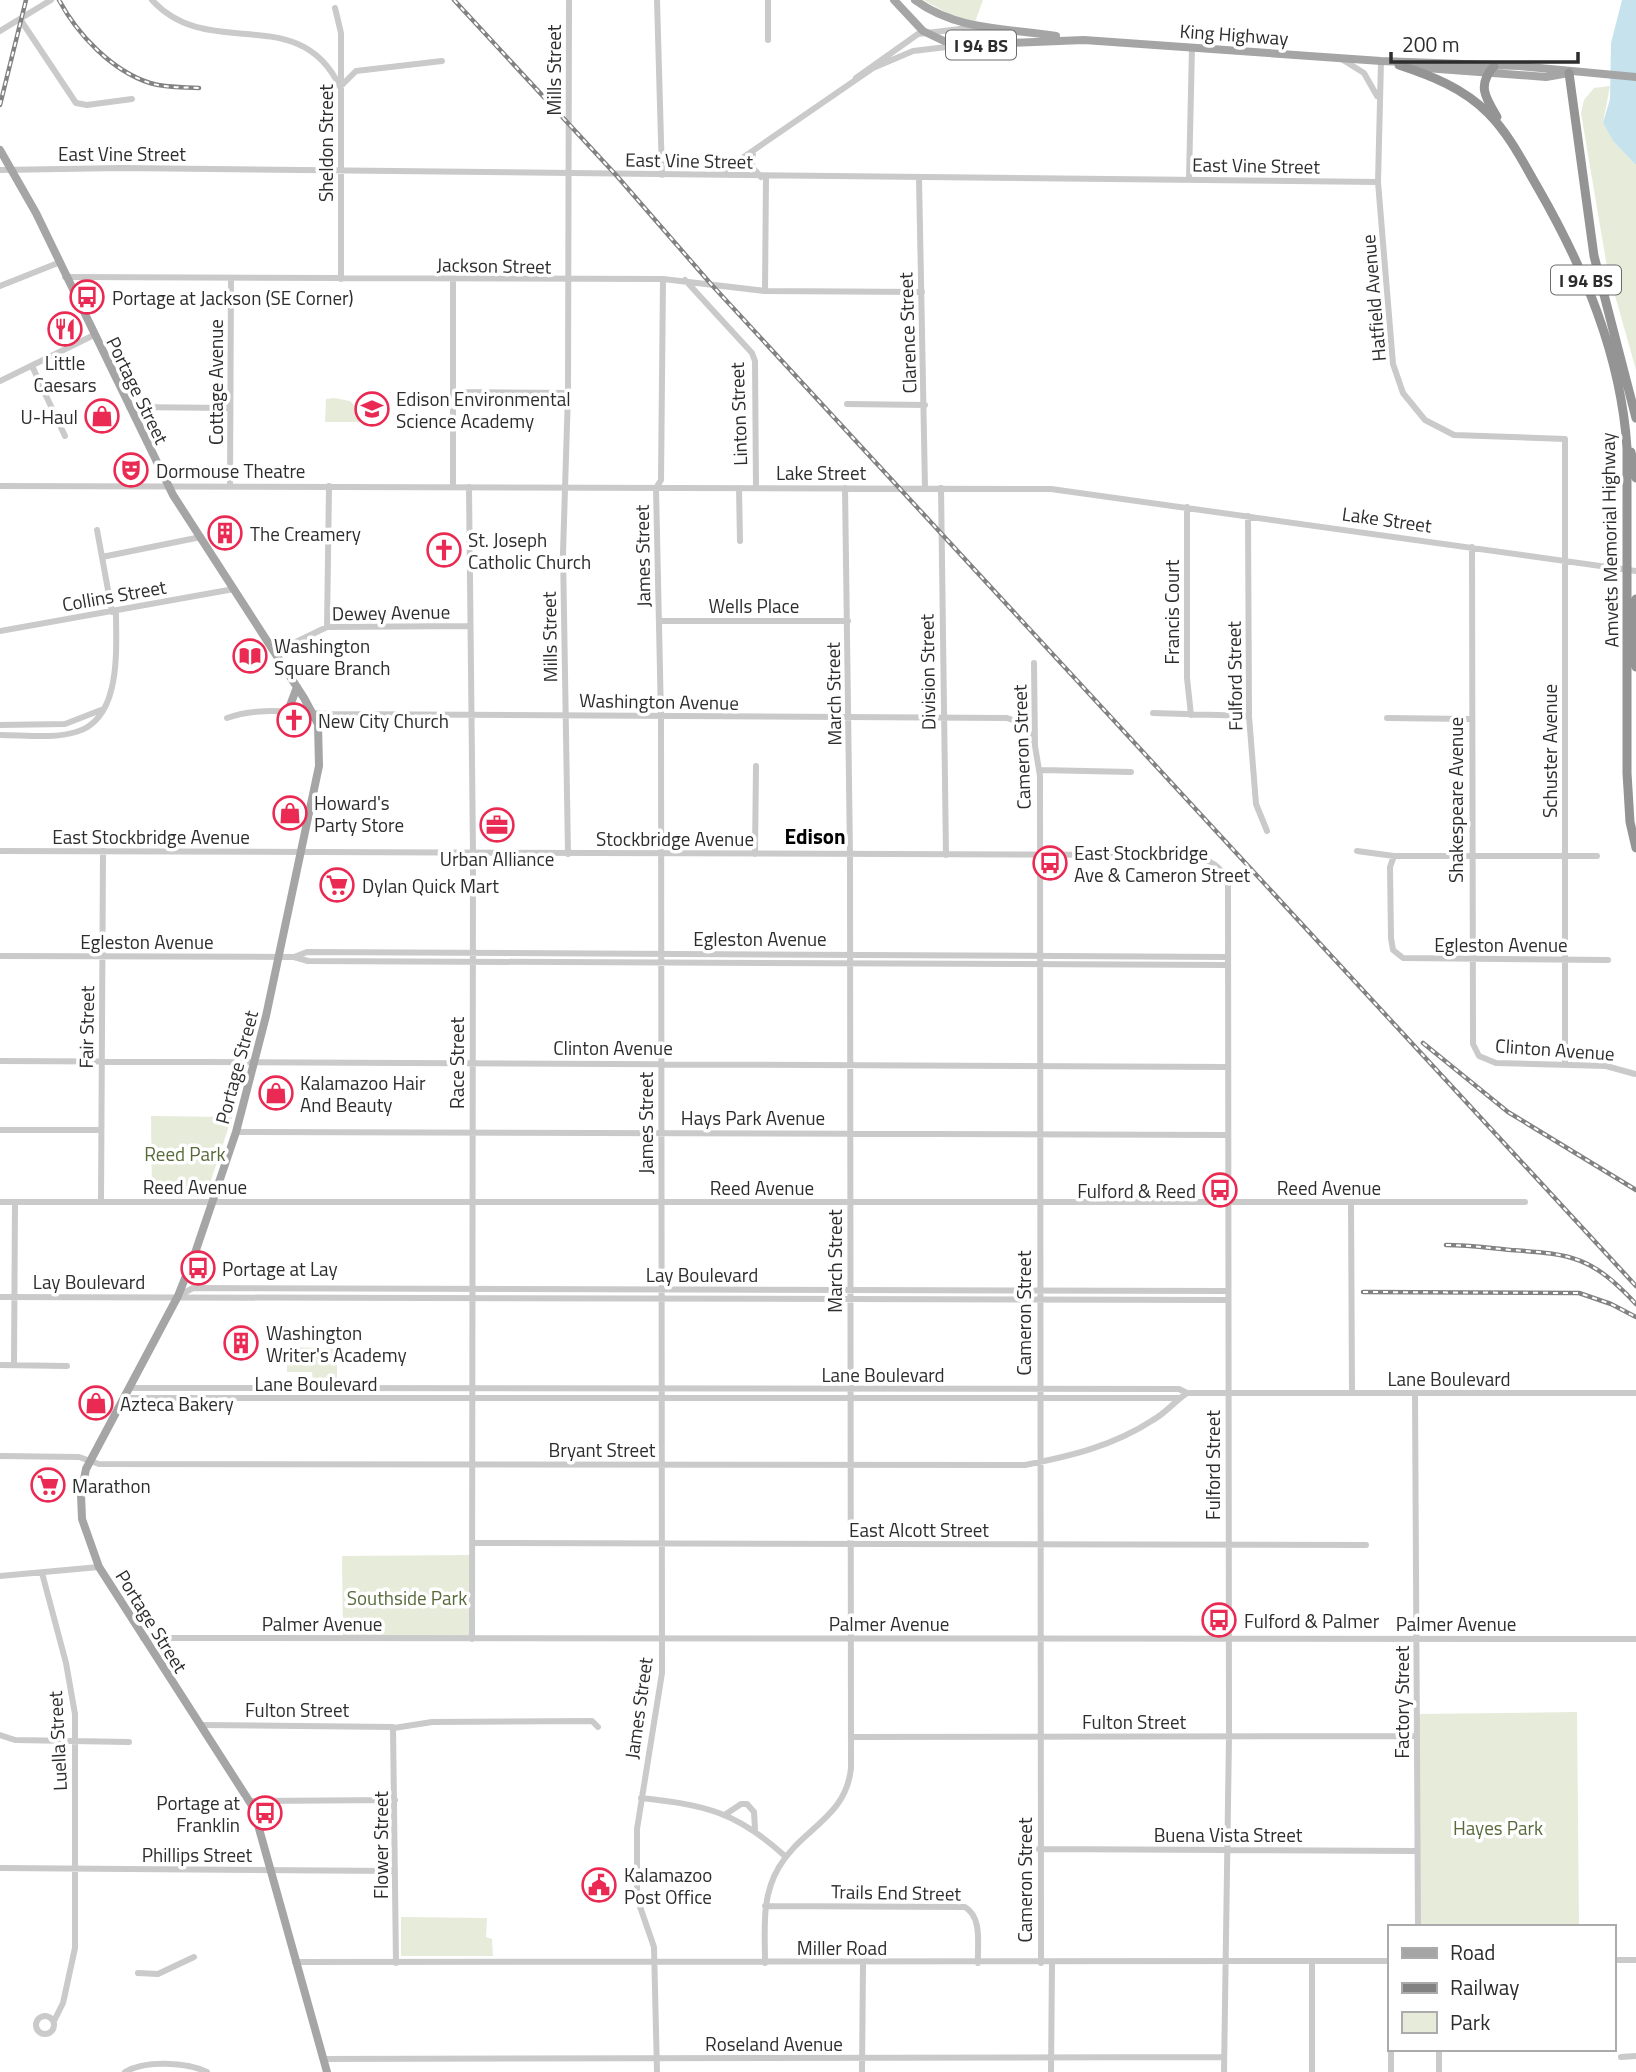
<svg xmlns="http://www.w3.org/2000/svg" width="1636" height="2072" viewBox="0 0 1636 2072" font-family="'Titillium Web',sans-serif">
<rect width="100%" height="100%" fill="#fff"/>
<path fill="#e6ebda" d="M 923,0 L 983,0 L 975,22 L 953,16 Z
M 1610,86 L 1603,123 L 1613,141 L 1636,165 L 1636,370 L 1607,267 L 1581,113 L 1584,100 L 1594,88 Z
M 334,398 L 350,401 L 365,416 L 359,422 L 325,422 L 326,399 Z
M 151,1116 L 232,1117 L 206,1195 L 152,1197 Z
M 294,1347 L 337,1349 L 337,1382 L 313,1382 L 312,1372 L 287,1372 L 287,1362 L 290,1361 Z
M 472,1555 L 472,1639 L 343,1638 L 342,1556 Z
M 1577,1712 L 1579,1927 L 1418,1927 L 1417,1714 Z
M 401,1917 L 487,1918 L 486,1937 L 492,1939 L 493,1956 L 401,1956 Z"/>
<path fill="#c6e2ec" d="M 1622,0 L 1636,0 L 1636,165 L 1613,141 L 1603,123 L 1610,99 L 1611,43 Z"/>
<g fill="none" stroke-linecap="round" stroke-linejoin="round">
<path stroke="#cacaca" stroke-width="6" d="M 152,0 C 209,63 299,0 340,87 L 356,71 L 442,61
M 657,0 L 662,175
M 335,8 L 341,33 L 341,279
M 20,19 L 76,103 L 87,105 L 132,99
M 0,31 L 51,0
M 768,40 L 768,0
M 1343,60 L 1364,73 L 1377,96
M 1381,61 L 1378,182 L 1393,364 L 1403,393 L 1425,420 L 1454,435 L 1565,439 L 1565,1064
M 856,78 L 918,34 L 977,27 L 976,39 L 969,44
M 753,151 L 752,167 L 761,177
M 0,170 L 122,168 L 1378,182
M 719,174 L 873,68 L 913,51 L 955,46
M 919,177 L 925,488
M 1189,179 L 1192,47
M 65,277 L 663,279 L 765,291 L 922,292
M 685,280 L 752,353 L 755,361 L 756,488
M 0,286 L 58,263
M 765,291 L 766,177
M 32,366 L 65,436
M 0,381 L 94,335
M 453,392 L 568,393
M 847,404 L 925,405
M 129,407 L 230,408
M 0,486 L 1051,489 L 1636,571
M 230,486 L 231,278
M 453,487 L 453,280
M 469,487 L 473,853 L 472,1639
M 739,488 L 740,541
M 941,488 L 946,855
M 1187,507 L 1187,678 L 1191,715
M 1248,516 L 1249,716 L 1256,804 L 1267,831
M 97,530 L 102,557
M 1472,547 L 1473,1044 L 1479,1056 L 1496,1063 L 1606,1066 L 1635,1074
M 112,612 L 102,557 L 201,537
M 659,621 L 848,621
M 327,627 L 329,486
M 0,631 L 234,589
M 275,652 L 327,627 L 470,626
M 1034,663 L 1035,746 L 1040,776 L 1041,1963
M 1153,713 L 1249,716
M 227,718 C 261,706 294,713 329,714 L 1007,718 L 1024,724 L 1034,742
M 1387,718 L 1471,719
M 0,725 L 65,724 L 101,710
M 0,735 C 24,735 53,739 76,732 C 122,719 116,649 116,612
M 1040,770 L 1131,772
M 0,851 L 1185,855 C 1205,857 1223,864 1228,885 L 1229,1736 L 1224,2072
M 1357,851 L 1394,856 L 1597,856
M 568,854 L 563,553 L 568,393 L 569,0
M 755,854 L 756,766
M 1394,856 L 1390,867 L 1391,938 L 1393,950 L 1403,958 L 1608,960
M 0,956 L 294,957 L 308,961 L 1227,965
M 294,957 L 307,952 L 1227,957
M 0,1061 L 1227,1067
M 0,1130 L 101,1130
M 236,1132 L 1228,1135
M 0,1202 L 1525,1202
M 101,1202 L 103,851
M 1351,1202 L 1352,1393
M 180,1295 L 193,1288 L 1227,1291
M 0,1297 L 1228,1300
M 0,1365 L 67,1366
M 14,1365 L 15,1202
M 129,1388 L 1179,1389 L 1187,1393 L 1636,1393
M 1415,1393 L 1418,1927
M 124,1398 L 1179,1398
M 0,1456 L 79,1457 L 99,1464 L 1025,1465 C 1071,1456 1113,1446 1153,1420 C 1166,1413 1175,1401 1187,1393
M 472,1543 L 1366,1545
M 42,1573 L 66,1663 L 75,1714 L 75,1948 L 63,2003 L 54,2021
M 0,1576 L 99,1567
M 143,1638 L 1636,1639
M 200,1725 L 393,1727 L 396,1963
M 394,1728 L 432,1722 L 592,1721 L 598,1727
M 0,1735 L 15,1740 L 129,1742
M 851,1737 L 1417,1736
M 641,1798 C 706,1805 737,1812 786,1857
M 250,1801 L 395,1800
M 726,1814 L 741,1804 L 747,1804 L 754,1812 L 755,1829
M 1039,1849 L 1417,1851
M 0,1868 L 395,1871
M 765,1906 L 965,1907 C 983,1918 977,1945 978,1963
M 1613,1960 L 1636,1960
M 1312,1961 L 1312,2072
M 295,1962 L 1389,1961
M 765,1963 C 765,1929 761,1897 779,1867 C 802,1828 846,1818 851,1768 L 850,855 L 845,488
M 138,1973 L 158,1974 L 194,1957
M36 2025a9 9 0 1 1 18 0a9 9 0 1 1-18 0Z
M 1621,2057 L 1636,2056
M 323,2059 L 1224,2057
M 125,2072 C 145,2060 186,2062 207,2072
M 657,2072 L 654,1947 L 637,1898 L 637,1829 L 662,1673 L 661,717 L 656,488 L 661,480 L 663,279
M 862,2072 L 863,1963
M 1051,2072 L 1052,1963
M 1391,2072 L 1391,2049
M 1439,2072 L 1439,2049"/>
<path stroke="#a5a5a5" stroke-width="8" d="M 894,0 L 923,31 L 944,41 L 965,45 L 1084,40 L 1381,61 L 1519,66 L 1636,77
M 915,0 C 957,31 1007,28 1056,36
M 1412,67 L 1546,77 L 1563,74
M 0,150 L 36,213 L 173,495 L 304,698 L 318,724 L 319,766 L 266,1016 L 236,1132 L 195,1253 L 178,1296 L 86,1469 L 81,1494 L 82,1519 L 99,1567 L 253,1807 L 327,2072
M 288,711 L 297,687"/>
<path stroke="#949494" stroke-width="9" d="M 1399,65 C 1432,76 1463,88 1488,113 C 1509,134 1523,162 1538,188 C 1584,268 1621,355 1627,448 L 1627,773 L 1630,822 L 1636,848
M 1494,66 C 1477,85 1485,97 1497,117
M 1569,73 L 1594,256 L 1636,418
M 1631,452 L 1636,478
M 1636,599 L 1636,667"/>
<defs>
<path id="rail" d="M 59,0 C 77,34 112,71 150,83 C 166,88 182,87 199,88
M 454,0 L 616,175 L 710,283 L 1636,1286
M 0,105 L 26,0
M 1423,1043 L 1508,1112 L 1636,1190
M 1446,1245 C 1469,1245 1489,1248 1511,1250 C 1573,1254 1592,1257 1636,1304
M 1363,1292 L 1579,1293 L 1611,1304 L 1636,1317"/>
</defs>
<use href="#rail" stroke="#828282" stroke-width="4.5"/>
<use href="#rail" stroke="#fff" stroke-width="2" stroke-dasharray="5" stroke-linecap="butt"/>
</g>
<defs>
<symbol id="bus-ring" viewBox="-11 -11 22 22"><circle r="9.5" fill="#fff" stroke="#ea2a52" stroke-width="1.5"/><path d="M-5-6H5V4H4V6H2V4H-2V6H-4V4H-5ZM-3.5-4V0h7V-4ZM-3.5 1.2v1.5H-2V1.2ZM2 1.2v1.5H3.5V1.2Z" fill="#ea2a52"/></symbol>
<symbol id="restaurant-ring" viewBox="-11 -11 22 22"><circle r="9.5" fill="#fff" stroke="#ea2a52" stroke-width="1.5"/><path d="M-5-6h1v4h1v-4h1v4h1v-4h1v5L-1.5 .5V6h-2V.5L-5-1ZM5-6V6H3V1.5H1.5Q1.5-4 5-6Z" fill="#ea2a52"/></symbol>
<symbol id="school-ring" viewBox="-11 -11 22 22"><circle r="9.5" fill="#fff" stroke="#ea2a52" stroke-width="1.5"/><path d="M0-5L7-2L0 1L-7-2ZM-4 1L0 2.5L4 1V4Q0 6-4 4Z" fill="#ea2a52"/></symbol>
<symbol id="shop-ring" viewBox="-11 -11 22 22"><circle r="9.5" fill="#fff" stroke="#ea2a52" stroke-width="1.5"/><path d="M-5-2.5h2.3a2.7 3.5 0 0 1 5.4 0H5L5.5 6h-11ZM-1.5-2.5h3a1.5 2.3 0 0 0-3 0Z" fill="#ea2a52"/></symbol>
<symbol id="theatre-ring" viewBox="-11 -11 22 22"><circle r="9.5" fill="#fff" stroke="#ea2a52" stroke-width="1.5"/><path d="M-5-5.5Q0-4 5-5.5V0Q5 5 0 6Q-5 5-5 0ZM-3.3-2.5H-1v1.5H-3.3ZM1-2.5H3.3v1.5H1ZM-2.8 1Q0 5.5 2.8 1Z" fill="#ea2a52"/></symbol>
<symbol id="building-ring" viewBox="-11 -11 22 22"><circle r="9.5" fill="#fff" stroke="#ea2a52" stroke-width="1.5"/><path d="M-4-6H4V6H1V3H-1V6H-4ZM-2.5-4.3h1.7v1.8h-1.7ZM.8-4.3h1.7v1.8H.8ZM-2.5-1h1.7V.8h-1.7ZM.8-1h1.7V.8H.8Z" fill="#ea2a52"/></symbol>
<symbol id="church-ring" viewBox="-11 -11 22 22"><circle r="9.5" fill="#fff" stroke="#ea2a52" stroke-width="1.5"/><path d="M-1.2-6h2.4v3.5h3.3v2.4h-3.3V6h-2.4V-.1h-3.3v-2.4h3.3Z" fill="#ea2a52"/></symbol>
<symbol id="library-ring" viewBox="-11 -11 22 22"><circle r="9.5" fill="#fff" stroke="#ea2a52" stroke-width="1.5"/><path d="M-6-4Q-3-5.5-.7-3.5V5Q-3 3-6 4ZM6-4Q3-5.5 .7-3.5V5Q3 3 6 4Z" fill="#ea2a52"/></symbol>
<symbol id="office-ring" viewBox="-11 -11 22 22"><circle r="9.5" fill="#fff" stroke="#ea2a52" stroke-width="1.5"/><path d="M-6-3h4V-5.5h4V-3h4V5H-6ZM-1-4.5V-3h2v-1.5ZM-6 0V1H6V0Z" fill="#ea2a52"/></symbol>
<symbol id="supermarket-ring" viewBox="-11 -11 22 22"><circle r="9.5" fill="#fff" stroke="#ea2a52" stroke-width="1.5"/><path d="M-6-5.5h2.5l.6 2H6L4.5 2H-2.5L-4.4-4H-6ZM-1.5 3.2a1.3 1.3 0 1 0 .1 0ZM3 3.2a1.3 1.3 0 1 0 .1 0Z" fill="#ea2a52"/></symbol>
<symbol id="civic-ring" viewBox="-11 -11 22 22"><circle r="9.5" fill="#fff" stroke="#ea2a52" stroke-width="1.5"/><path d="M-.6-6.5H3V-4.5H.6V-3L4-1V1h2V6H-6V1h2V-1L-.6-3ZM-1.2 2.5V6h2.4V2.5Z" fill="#ea2a52"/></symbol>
</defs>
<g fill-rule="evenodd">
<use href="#bus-ring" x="68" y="278" width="38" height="38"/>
<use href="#restaurant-ring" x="46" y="310" width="38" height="38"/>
<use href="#school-ring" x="353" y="390" width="38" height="38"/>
<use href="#shop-ring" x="83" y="397" width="38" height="38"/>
<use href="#theatre-ring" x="112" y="451" width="38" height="38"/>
<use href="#building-ring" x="206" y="514" width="38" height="38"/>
<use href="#church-ring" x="425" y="531" width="38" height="38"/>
<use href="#library-ring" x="231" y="637" width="38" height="38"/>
<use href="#church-ring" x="275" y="701" width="38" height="38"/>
<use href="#shop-ring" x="271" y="794" width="38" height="38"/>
<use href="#office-ring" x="478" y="806" width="38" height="38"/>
<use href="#bus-ring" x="1031" y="844" width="38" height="38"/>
<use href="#supermarket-ring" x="318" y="866" width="38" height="38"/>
<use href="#shop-ring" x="257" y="1074" width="38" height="38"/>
<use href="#bus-ring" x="1201" y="1171" width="38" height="38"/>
<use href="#bus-ring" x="179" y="1249" width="38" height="38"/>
<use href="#building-ring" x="222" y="1324" width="38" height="38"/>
<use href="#shop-ring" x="77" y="1384" width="38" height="38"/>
<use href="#supermarket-ring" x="29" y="1466" width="38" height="38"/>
<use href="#bus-ring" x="1200" y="1601" width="38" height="38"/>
<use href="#bus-ring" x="246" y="1794" width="38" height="38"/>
<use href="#civic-ring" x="580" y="1866" width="38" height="38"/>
</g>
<g text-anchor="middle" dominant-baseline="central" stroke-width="7" stroke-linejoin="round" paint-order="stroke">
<g fill="#fff" stroke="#6c6c6c" stroke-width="2">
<rect x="946" y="30.5" width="70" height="29" rx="5"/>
<rect x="1551" y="265.5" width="70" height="29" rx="5"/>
</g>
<g font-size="18" font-weight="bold" fill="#2d2d2d">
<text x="981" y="45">I 94 BS</text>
<text x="1586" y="280">I 94 BS</text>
</g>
<g font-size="19" fill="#2d2d2d" stroke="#fff">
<text transform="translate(1234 34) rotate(4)">King Highway</text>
<text transform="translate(553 70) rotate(-90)">Mills Street</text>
<text transform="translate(325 143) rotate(-90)">Sheldon Street</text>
<text x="122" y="153">East Vine Street</text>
<text transform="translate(689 160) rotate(1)">East Vine Street</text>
<text transform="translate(1256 165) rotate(1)">East Vine Street</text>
<text transform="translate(494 265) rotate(1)">Jackson Street</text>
<text transform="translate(1373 298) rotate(-95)">Hatfield Avenue</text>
<text transform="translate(907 333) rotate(-92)">Clarence Street</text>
<text transform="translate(215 382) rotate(-90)">Cottage Avenue</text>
<text transform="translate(138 390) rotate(64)">Portage Street</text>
<text transform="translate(738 414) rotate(-92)">Linton Street</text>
<text x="821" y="472">Lake Street</text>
<text transform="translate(1387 519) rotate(8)">Lake Street</text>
<text transform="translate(1609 540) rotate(-91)">Amvets Memorial Highway</text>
<text transform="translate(642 556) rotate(-91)">James Street</text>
<text transform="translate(114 595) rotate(-10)">Collins Street</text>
<text x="754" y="605">Wells Place</text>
<text transform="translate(391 612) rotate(-1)">Dewey Avenue</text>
<text transform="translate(1171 612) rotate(-90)">Francis Court</text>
<text transform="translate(549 637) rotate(-91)">Mills Street</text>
<text transform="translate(927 672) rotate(-91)">Division Street</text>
<text transform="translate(1234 676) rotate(-91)">Fulford Street</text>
<text transform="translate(833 694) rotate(-91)">March Street</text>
<text transform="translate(659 701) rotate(1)">Washington Avenue</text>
<text transform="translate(1021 747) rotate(-92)">Cameron Street</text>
<text transform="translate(1549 751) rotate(-90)">Schuster Avenue</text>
<text transform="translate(1455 800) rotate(-90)">Shakespeare Avenue</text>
<text x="151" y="836">East Stockbridge Avenue</text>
<text x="675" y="838">Stockbridge Avenue</text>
<text x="760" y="938">Egleston Avenue</text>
<text x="147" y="941">Egleston Avenue</text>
<text x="1501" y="944">Egleston Avenue</text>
<text transform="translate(86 1027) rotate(-89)">Fair Street</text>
<text x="613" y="1047">Clinton Avenue</text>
<text transform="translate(1555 1049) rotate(4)">Clinton Avenue</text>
<text transform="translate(456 1063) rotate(-90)">Race Street</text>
<text transform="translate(236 1067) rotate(-75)">Portage Street</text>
<text x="753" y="1117">Hays Park Avenue</text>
<text transform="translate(645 1123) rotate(-90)">James Street</text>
<text x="195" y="1186">Reed Avenue</text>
<text x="762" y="1187">Reed Avenue</text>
<text x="1329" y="1187">Reed Avenue</text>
<text transform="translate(834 1261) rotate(-90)">March Street</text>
<text x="702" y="1274">Lay Boulevard</text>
<text x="89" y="1281">Lay Boulevard</text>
<text transform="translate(1023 1313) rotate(-90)">Cameron Street</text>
<text x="883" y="1374">Lane Boulevard</text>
<text x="1449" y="1378">Lane Boulevard</text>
<text x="316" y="1383">Lane Boulevard</text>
<text x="602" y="1449">Bryant Street</text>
<text transform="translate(1212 1465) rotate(-90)">Fulford Street</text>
<text x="919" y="1529">East Alcott Street</text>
<text transform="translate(152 1621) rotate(58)">Portage Street</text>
<text x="322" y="1623">Palmer Avenue</text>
<text x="889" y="1623">Palmer Avenue</text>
<text x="1456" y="1623">Palmer Avenue</text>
<text transform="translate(1401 1702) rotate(-90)">Factory Street</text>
<text transform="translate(638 1708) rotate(-82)">James Street</text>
<text x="297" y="1709">Fulton Street</text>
<text x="1134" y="1721">Fulton Street</text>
<text transform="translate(57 1741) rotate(-93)">Luella Street</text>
<text x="1228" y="1834">Buena Vista Street</text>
<text transform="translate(380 1845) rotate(-90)">Flower Street</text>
<text x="197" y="1854">Phillips Street</text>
<text transform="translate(1024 1880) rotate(-90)">Cameron Street</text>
<text transform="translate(896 1892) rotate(1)">Trails End Street</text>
<text x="842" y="1947">Miller Road</text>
<text x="774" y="2043">Roseland Avenue</text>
</g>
<g font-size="19" fill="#2d2d2d" stroke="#fff" text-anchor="start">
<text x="112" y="297">Portage at Jackson (SE Corner)</text>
<text x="65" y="362" text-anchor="middle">Little<tspan x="65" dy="22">Caesars</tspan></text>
<text x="396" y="398">Edison Environmental<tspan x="396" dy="22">Science Academy</tspan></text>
<text x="78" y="416" text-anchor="end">U-Haul</text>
<text x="156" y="470">Dormouse Theatre</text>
<text x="250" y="533">The Creamery</text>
<text x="468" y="539">St. Joseph<tspan x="468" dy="22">Catholic Church</tspan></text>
<text x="274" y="645">Washington<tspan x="274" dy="22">Square Branch</tspan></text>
<text x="318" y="720">New City Church</text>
<text x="314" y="802">Howard's<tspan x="314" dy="22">Party Store</tspan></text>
<text x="1074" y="852">East Stockbridge<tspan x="1074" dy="22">Ave &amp; Cameron Street</tspan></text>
<text x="497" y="858" text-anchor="middle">Urban Alliance</text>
<text x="362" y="885">Dylan Quick Mart</text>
<text x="300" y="1082">Kalamazoo Hair<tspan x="300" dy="22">And Beauty</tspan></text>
<text x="1196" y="1190" text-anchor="end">Fulford &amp; Reed</text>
<text x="222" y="1268">Portage at Lay</text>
<text x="266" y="1332">Washington<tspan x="266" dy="22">Writer's Academy</tspan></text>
<text x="120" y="1403">Azteca Bakery</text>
<text x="72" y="1485">Marathon</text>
<text x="1244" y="1620">Fulford &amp; Palmer</text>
<text x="240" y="1802" text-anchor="end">Portage at<tspan x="240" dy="22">Franklin</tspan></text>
<text x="624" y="1874">Kalamazoo<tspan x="624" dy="22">Post Office</tspan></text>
</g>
<g font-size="19" fill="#576a3a" stroke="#fff">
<text x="185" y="1153">Reed Park</text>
<text x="407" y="1597">Southside Park</text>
<text x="1498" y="1827">Hayes Park</text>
</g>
<g font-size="21" font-weight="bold" fill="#000" stroke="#fff">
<text x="815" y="836">Edison</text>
</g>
</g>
<rect x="1388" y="1925" width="228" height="126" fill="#ffffff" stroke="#ababab" stroke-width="2"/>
<rect x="1402" y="1948" width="35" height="10" fill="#a5a5a5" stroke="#ababab" stroke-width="2"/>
<text x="1450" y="1960" font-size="21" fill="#2d2d2d">Road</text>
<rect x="1402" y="1983" width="35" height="10" fill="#828282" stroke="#ababab" stroke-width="2"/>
<text x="1450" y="1995" font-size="21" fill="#2d2d2d">Railway</text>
<rect x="1402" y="2012" width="35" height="21" fill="#e6ebda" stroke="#ababab" stroke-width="2"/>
<text x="1450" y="2030" font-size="21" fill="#2d2d2d">Park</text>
<path d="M1391 52v10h187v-10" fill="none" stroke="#2d2d2d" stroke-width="3.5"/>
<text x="1402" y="52" font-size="21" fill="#2d2d2d" stroke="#ffffff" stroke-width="5" paint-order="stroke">200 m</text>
</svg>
